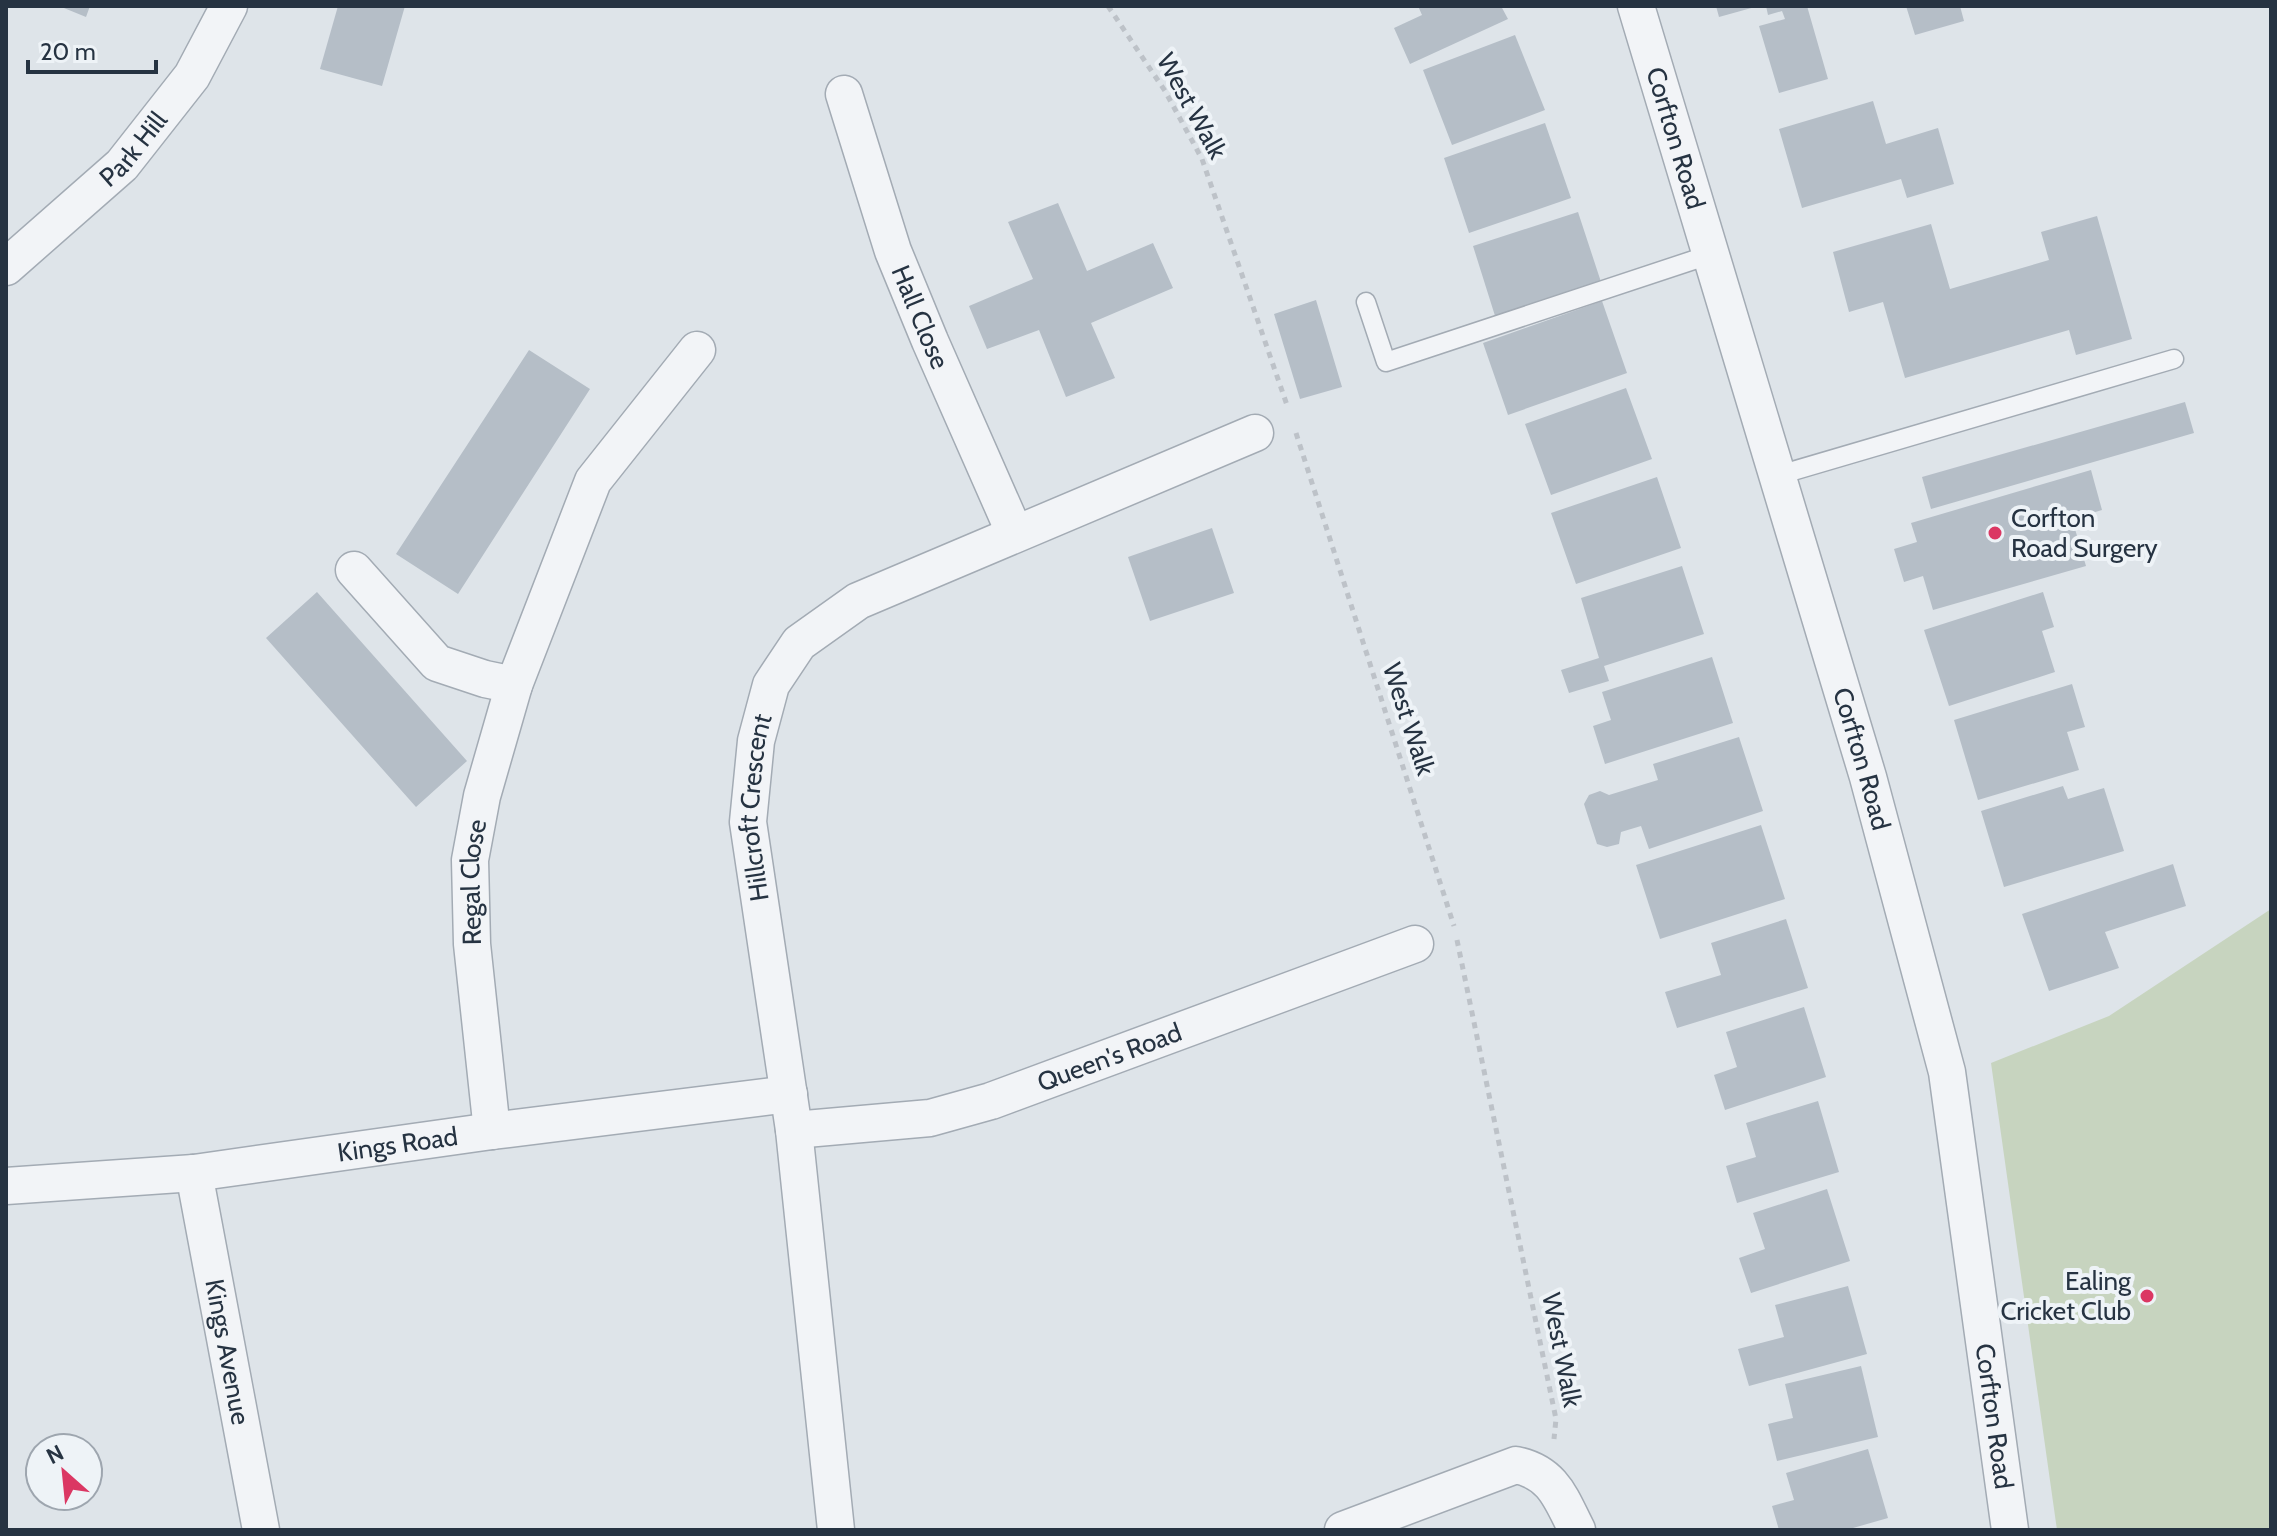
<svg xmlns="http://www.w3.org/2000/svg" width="2277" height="1536" viewBox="0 0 2277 1536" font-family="Cabin,sans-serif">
<rect width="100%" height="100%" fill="#dee4e9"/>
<path fill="#c7d4bf" d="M 2271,909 L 2271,1530 L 2057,1530 L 1991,1063 L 2109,1016 Z"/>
<path fill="#b5bec7" d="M 59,6 L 90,6 L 86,17 Z
M 338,6 L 405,6 L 382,86 L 320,69 Z
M 1418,6 L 1501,6 L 1508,19 L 1410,64 L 1394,28 L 1422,15 Z
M 1716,6 L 1754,6 L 1755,7 L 1719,17 Z
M 1766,6 L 1807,6 L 1828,79 L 1779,93 L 1759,26 L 1785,19 L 1782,11 L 1768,15 Z
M 1906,6 L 1960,6 L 1964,21 L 1915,35 Z
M 1515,35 L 1545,110 L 1452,145 L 1423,70 Z
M 1873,101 L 1886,144 L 1938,128 L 1954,184 L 1907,198 L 1901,179 L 1802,208 L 1779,129 Z
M 1545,123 L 1571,198 L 1469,233 L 1444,158 Z
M 1058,203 L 1087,271 L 1153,243 L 1173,288 L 1091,323 L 1115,378 L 1066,397 L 1039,330 L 987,349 L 969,306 L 1033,279 L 1008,222 Z
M 1578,212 L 1602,285 L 1496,319 L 1473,246 Z
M 2097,216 L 2132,339 L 2076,355 L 2069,330 L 1905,378 L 1883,302 L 1849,312 L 1833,252 L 1931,224 L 1950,289 L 2049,260 L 2041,232 Z
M 1316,300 L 1342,387 L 1300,399 L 1274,314 Z
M 1602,301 L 1627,373 L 1508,415 L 1483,343 Z
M 529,350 L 590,389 L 458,594 L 396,554 Z
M 1626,388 L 1652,459 L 1551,495 L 1525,424 Z
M 2185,402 L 2194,433 L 1931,509 L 1922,477 Z
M 2091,470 L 2102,510 L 2072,519 L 2086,566 L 1933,610 L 1923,576 L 1904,582 L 1894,549 L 1917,542 L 1911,523 Z
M 1657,477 L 1681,548 L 1576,584 L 1551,513 Z
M 1212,528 L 1234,593 L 1150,621 L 1128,557 Z
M 1682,566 L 1704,634 L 1604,666 L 1609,681 L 1569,693 L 1561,670 L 1599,658 L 1581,598 Z
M 317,592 L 467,761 L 416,807 L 266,638 Z
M 2043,592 L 2054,627 L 2042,631 L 2055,672 L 1949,706 L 1924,630 Z
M 1712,657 L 1733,723 L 1605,764 L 1593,726 L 1611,720 L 1602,692 Z
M 2072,684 L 2085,727 L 2067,732 L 2079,770 L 1978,800 L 1954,720 Z
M 1739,737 L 1763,811 L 1649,849 L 1641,826 L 1621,832 L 1619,844 L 1607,847 L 1597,844 L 1584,804 L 1589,795 L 1600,791 L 1609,795 L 1658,780 L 1653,764 Z
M 2063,786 L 2068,799 L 2104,788 L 2124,851 L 2004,887 L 1981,811 Z
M 1761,825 L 1785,899 L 1660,939 L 1636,865 Z
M 2173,864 L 2186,906 L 2105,932 L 2119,968 L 2049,991 L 2022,914 Z
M 1786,919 L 1808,988 L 1677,1028 L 1665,992 L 1721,975 L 1711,943 Z
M 1804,1007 L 1826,1077 L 1725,1110 L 1714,1075 L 1737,1067 L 1726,1032 Z
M 1818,1101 L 1839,1172 L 1737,1203 L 1726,1166 L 1756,1157 L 1746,1123 Z
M 1827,1189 L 1850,1261 L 1751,1293 L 1739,1258 L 1765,1249 L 1753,1213 Z
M 1848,1286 L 1867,1354 L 1749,1386 L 1738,1349 L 1784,1337 L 1775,1305 Z
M 1861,1366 L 1878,1437 L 1777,1461 L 1768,1424 L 1793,1418 L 1785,1384 Z
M 1868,1449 L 1888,1518 L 1846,1530 L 1779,1530 L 1772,1506 L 1794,1500 L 1786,1473 Z"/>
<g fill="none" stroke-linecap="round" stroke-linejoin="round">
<defs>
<path id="service" d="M 1366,302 L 1386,362 L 1712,254
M 1779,475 L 2174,359"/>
<g id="minor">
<path id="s1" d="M 1636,6 L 1868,777 L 1947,1072 L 2010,1530"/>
<path id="s2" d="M 844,94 L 893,251 L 930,341 L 1015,534"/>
<path id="s3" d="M 6,267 L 122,165 L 192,76 L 229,6"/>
<path d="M 354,570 L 437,663 L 485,679 L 514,685"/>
<path id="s4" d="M 794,1130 L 930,1118 L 991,1101 L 1415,944"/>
<path id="s5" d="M 492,1131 L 472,944 L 470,860 L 482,796 L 514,685 L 593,481 L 697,350"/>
<path id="s6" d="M 194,1173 L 261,1530"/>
<path id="s7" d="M 6,1186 L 194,1173 L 492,1131 L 789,1094"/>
<path id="s8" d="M 836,1530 L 794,1130 L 748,822 L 756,741 L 771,685 L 799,643 L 858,601 L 1255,433"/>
<path d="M 1343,1530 L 1516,1465 C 1554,1473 1561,1499 1577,1530"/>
</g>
</defs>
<use href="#service" stroke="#a3abb4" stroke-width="21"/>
<use href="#minor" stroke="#a3abb4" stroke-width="39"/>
<path stroke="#bdc2c8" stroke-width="5" stroke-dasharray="6 6" stroke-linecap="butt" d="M 1108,6 L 1165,91 L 1202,159 L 1288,408
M 1296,433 L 1454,926
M 1457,940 L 1556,1419 L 1554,1439"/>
<use href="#service" stroke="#f2f4f7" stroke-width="18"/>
<use href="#minor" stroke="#f2f4f7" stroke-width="36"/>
</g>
<g fill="#db3763" stroke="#eef3f7" stroke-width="3">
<circle cx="1995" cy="533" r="8"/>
<circle cx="2147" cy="1296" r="8"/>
</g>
<g text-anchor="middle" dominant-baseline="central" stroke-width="8" stroke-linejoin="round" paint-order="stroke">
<g font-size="26" fill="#263342" stroke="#eef3f7">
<text transform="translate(1192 106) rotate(61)">West Walk</text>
<text stroke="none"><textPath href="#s1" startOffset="138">Corfton Road</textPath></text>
<text stroke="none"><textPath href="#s3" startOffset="174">Park Hill</textPath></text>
<text stroke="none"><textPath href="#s2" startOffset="236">Hall Close</textPath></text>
<text transform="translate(1409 719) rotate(72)">West Walk</text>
<text stroke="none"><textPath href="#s1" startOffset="786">Corfton Road</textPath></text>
<text stroke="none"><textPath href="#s8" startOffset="728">Hillcroft Crescent</textPath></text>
<text stroke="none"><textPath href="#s5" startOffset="250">Regal Close</textPath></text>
<text stroke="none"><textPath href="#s4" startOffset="326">Queen's Road</textPath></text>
<text stroke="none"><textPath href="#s7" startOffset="394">Kings Road</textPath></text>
<text transform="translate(1562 1350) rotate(79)">West Walk</text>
<text stroke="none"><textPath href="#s6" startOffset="182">Kings Avenue</textPath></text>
<text stroke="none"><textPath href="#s1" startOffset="1458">Corfton Road</textPath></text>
</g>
<g font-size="26" fill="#263342" stroke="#eef3f7" text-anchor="start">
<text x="2011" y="518">Corfton<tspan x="2011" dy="30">Road Surgery</tspan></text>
<text x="2131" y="1281" text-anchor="end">Ealing<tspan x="2131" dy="30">Cricket Club</tspan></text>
</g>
</g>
<rect width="2277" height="1536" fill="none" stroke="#263342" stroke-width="16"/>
<g transform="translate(64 1472) rotate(333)"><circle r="38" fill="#eef3f7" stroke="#9ea6af" stroke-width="2"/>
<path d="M0-6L14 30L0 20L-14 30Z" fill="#db3763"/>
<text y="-12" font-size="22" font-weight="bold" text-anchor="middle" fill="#263342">N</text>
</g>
<path d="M28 60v12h128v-12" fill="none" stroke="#263342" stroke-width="4"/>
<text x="40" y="60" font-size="24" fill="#263342" stroke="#eef3f7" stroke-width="6" paint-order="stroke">20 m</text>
</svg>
